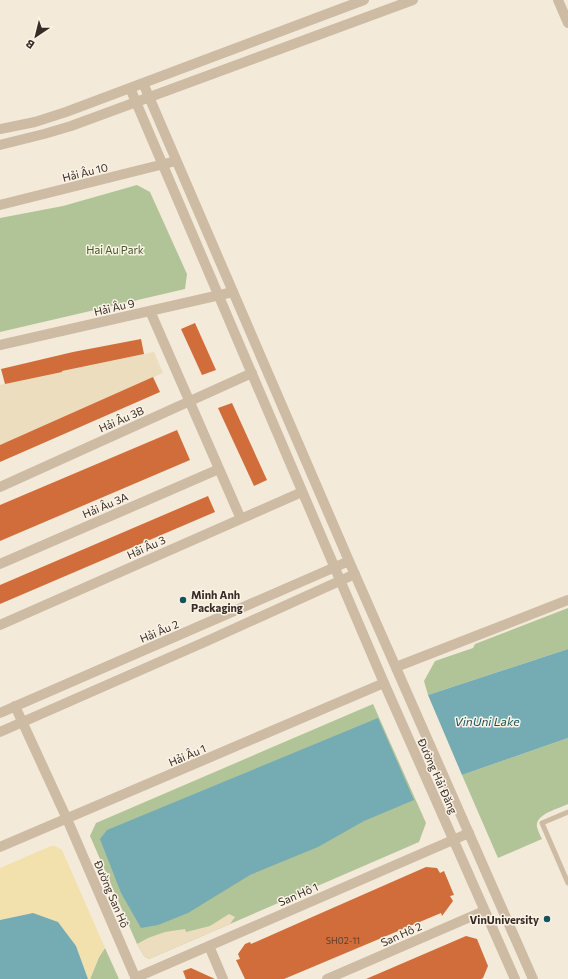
<svg xmlns="http://www.w3.org/2000/svg" width="568" height="979" viewBox="0 0 568 979" font-family="Commissioner,sans-serif">
<rect width="100%" height="100%" fill="#f4ead9"/>
<path fill="#b1c498" d="M 137,185 L 150,192 L 187,274 L 185,289 L 0,332 L 0,218 L 63,206 Z
M 568,608 L 568,649 L 428,695 L 424,681 L 435,661 L 473,648 L 475,644 Z
M 373,704 L 426,823 L 419,842 L 149,959 L 144,956 L 137,944 L 90,836 L 96,823 Z
M 568,738 L 568,804 C 558,809 535,814 537,827 C 538,831 540,835 542,839 L 498,858 L 462,775 Z
M 105,948 L 119,979 L 90,979 L 99,957 Z"/>
<path fill="#f2e1ac" d="M 51,846 L 55,846 L 62,850 L 105,948 L 99,957 L 90,979 L 88,979 L 76,946 L 33,913 L 0,920 L 0,868 Z"/>
<path fill="#edddbf" d="M 154,352 L 163,373 L 0,445 L 0,385 L 76,368 Z
M 229,914 L 235,917 L 230,924 L 149,959 L 144,956 L 137,944 L 148,938 L 165,932 L 185,929 L 186,932 L 210,926 Z"/>
<path fill="#75abb3" d="M 568,649 L 568,738 L 462,775 L 428,695 Z
M 378,718 L 414,800 L 364,821 L 318,847 L 250,875 L 188,913 L 158,925 L 141,928 L 121,893 L 100,839 L 107,830 Z
M 33,913 L 58,922 L 76,946 L 88,979 L 0,979 L 0,920 Z"/>
<path fill="#d16d3a" d="M 195,323 L 216,370 L 202,375 L 181,329 Z
M 141,339 L 144,354 L 62,371 L 62,372 L 5,384 L 1,369 L 73,352 Z
M 153,377 L 160,392 L 0,462 L 0,445 Z
M 232,403 L 267,480 L 254,486 L 218,408 Z
M 177,430 L 190,460 L 0,541 L 0,505 Z
M 208,496 L 215,512 L 0,604 L 0,585 Z
M 426,867 L 437,868 L 440,873 L 444,871 L 454,895 L 450,896 L 453,901 L 442,916 L 441,913 L 284,979 L 245,979 L 236,960 L 240,959 L 238,954 L 245,944 L 250,942 L 251,944 L 319,914 Z
M 466,936 L 477,939 L 488,966 L 483,978 L 481,979 L 366,979 Z
M 191,968 L 215,979 L 186,979 L 183,971 Z"/>
<g fill="none" stroke-linecap="round" stroke-linejoin="round">
<path stroke="#cdbba4" stroke-width="5" d="M 568,812 L 542,823 L 568,883"/>
<path stroke="#cdbba4" stroke-width="10" d="M 558,0 L 568,23
M 0,205 L 176,161
M 150,311 L 241,519
M 0,345 L 233,292
M 0,487 L 252,373
M 0,564 L 219,469
M 0,625 L 302,492
M 396,667 L 568,600
M 15,706 L 67,819 L 136,979
M 0,847 L 384,683
M 209,946 L 223,979
M 135,978 L 469,833
M 327,979 L 484,911"/>
<path stroke="#cdbba4" stroke-width="10" d="M 143,83 L 349,561 L 533,979
M 130,88 L 384,683 L 515,979
M 0,129 L 35,122 L 66,112 L 364,0
M 0,145 L 44,134 L 71,126 L 413,0
M 0,713 L 349,561
M 0,732 L 207,641 L 355,574"/>
</g>
<g fill="#18525d" stroke="#fbf3e6" stroke-width="1.5">
<circle cx="183" cy="600" r="4"/>
<circle cx="547" cy="919" r="4"/>
</g>
<g text-anchor="middle" dominant-baseline="central" stroke-width="3" stroke-linejoin="round" paint-order="stroke">
<g font-size="9" fill="#5e3d2b">
<text x="343" y="940">SH02-11</text>
</g>
<g font-size="11" fill="#372d26" stroke="#fbf3e6">
<text transform="translate(85 172) rotate(-14)">Hải Âu 10</text>
<text transform="translate(114 307) rotate(-13)">Hải Âu 9</text>
<text transform="translate(121 419) rotate(-24)">Hải Âu 3B</text>
<text transform="translate(105 505) rotate(-23)">Hải Âu 3A</text>
<text transform="translate(146 547) rotate(-24)">Hải Âu 3</text>
<text transform="translate(159 631) rotate(-23)">Hải Âu 2</text>
<text transform="translate(187 755) rotate(-23)">Hải Âu 1</text>
<text transform="translate(438 776) rotate(66)">Đường Hải Đăng</text>
<text transform="translate(112 894) rotate(67)">Đường San Hô</text>
<text transform="translate(298 894) rotate(-23)">San Hô 1</text>
<text transform="translate(401 934) rotate(-24)">San Hô 2</text>
</g>
<g font-size="11" fill="#425828" stroke="#fbf3e6">
<text x="115" y="249">Hai Au Park</text>
</g>
<g font-size="11" font-weight="bold" fill="#372d26" stroke="#fbf3e6" text-anchor="start">
<text x="191" y="594">Minh Anh<tspan x="191" dy="13">Packaging</tspan></text>
<text x="539" y="919" text-anchor="end">VinUniversity</text>
</g>
<g font-size="12" font-style="italic" fill="#18525d" stroke="#fbf3e6">
<text x="487" y="721">VinUni Lake</text>
</g>
</g>
<g transform="translate(36 36) rotate(215)" stroke="#fbf3e6" stroke-width="3" paint-order="stroke">
<path d="M0-3L7 15L0 10L-7 15Z" fill="#372d26"/>
<text y="-6" font-size="11" font-weight="bold" text-anchor="middle" fill="#372d26">B</text>
</g>
</svg>
